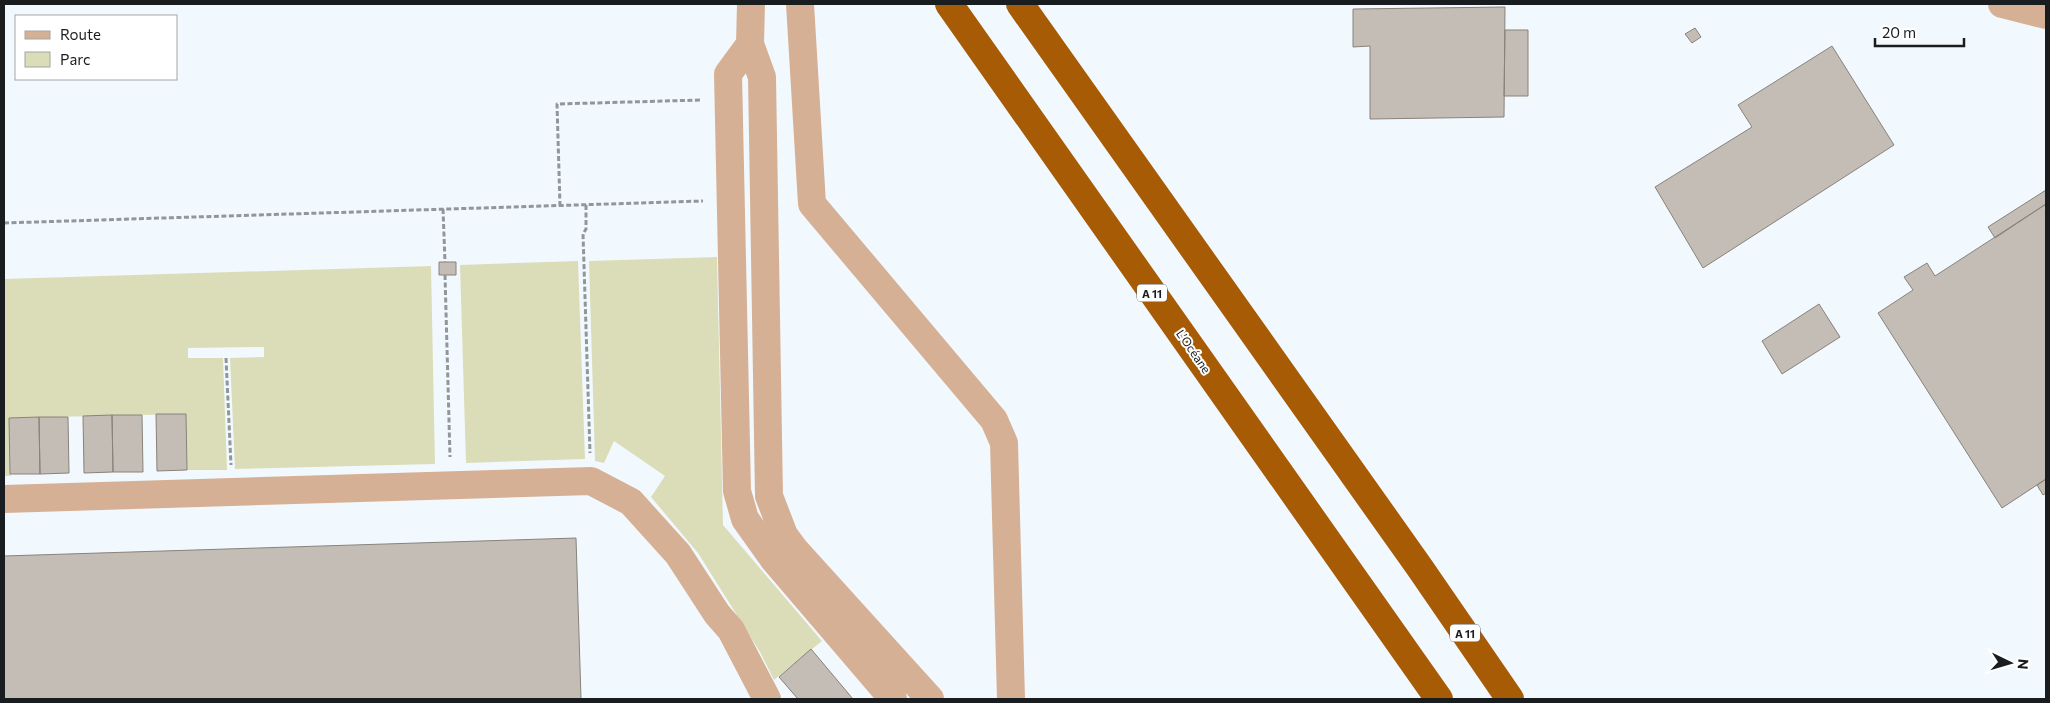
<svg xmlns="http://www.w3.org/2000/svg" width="2050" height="703" viewBox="0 0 2050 703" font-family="Commissioner,sans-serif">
<rect width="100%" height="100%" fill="#f2f9fe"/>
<path fill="#dbddb8" d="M 717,257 L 723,525 L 822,641 L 774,680 L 760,652 L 698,553 L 651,497 L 665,476 L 614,441 L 604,463 L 595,461 L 589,261 Z
M 578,261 L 585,459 L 466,463 L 460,265 Z
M 431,266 L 435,464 L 235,469 L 230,358 L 264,357 L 264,347 L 188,348 L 188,358 L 223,358 L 227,470 L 187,470 L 185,414 L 10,418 L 11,476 L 4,476 L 4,279 Z"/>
<path fill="#c3bdb5" stroke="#88827b" d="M 1505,7 L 1504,117 L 1370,119 L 1370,46 L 1353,47 L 1353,9 Z
M 1695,28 L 1701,37 L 1692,43 L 1685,34 Z
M 1505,30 L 1528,30 L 1528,96 L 1504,96 Z
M 1832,46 L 1894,145 L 1703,268 L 1655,187 L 1752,127 L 1738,105 Z
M 2046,190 L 2046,204 L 1995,238 L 1988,227 Z
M 2046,204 L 2046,479 L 2002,508 L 1878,313 L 1913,290 L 1904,277 L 1927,263 L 1935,276 Z
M 439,262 L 456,262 L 456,275 L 439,275 Z
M 1819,304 L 1840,337 L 1782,374 L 1762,341 Z
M 156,414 L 186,414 L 187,470 L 157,471 Z
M 112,415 L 142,415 L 143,472 L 113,472 Z
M 112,415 L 113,472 L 84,473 L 83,416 Z
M 39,417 L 40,474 L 10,474 L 9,418 Z
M 39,417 L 68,417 L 69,473 L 40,474 Z
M 2046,479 L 2046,493 L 2043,495 L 2037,485 Z
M 576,538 L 581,699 L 4,699 L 4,556 Z
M 811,649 L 853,699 L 798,699 L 779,677 Z"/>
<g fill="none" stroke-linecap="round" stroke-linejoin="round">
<path stroke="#919699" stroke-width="3" stroke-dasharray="5 2.5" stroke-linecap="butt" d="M 586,205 L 586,229 L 583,234 L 590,453
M 560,206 L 557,104 L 701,100
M 443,209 L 445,262
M 4,223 L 703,201
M 445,275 L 450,457
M 226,358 L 231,465"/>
<path stroke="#d6b095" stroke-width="28" d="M 751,4 L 750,44 L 762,77 L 769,496 L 784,535 L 795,550 L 930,699
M 800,4 L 812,204 L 994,420 L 1004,443 L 1011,699
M 2002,4 L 2046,15
M 750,44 L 728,74 L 737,491 L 745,519 L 775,561 L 893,699
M 4,499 L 591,481 L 631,502 L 678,554 L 717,614 L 731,630 L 767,699"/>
<path stroke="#a85b05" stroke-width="28" d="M 949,4 L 1439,699
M 1020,4 L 1420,568 L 1510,699"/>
</g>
<g text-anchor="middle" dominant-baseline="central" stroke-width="4" stroke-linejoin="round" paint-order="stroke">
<g fill="#fff" stroke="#5f6162" stroke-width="1">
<rect x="1137" y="284.5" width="30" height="17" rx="4"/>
<rect x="1450" y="624.5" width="30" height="17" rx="4"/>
</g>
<g font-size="11" font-weight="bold" fill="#1a1d1f">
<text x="1152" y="293">A 11</text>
<text x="1465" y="633">A 11</text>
</g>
<g font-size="12" fill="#1a1d1f" stroke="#fff">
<text transform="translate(1194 351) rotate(55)">L’Océane</text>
</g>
</g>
<rect width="2050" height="703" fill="none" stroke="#1a1d1f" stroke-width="10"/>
<rect x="15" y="15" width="162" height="65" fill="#ffffff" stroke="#a3a5a5"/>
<rect x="25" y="31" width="25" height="8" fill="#d6b095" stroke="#a3a5a5"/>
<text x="60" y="40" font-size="15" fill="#1a1d1f">Route</text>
<rect x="25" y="52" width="25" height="15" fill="#dbddb8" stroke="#a3a5a5"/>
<text x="60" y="65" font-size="15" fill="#1a1d1f">Parc</text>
<g transform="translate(2010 663) rotate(95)" stroke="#ffffff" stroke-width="4" paint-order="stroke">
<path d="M0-4L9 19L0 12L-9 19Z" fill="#1a1d1f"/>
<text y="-8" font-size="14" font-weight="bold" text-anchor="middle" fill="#1a1d1f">N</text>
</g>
<path d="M1875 38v8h89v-8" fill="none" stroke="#1a1d1f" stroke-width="2.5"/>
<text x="1882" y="38" font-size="15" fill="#1a1d1f" stroke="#ffffff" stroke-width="4" paint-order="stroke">20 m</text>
</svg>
